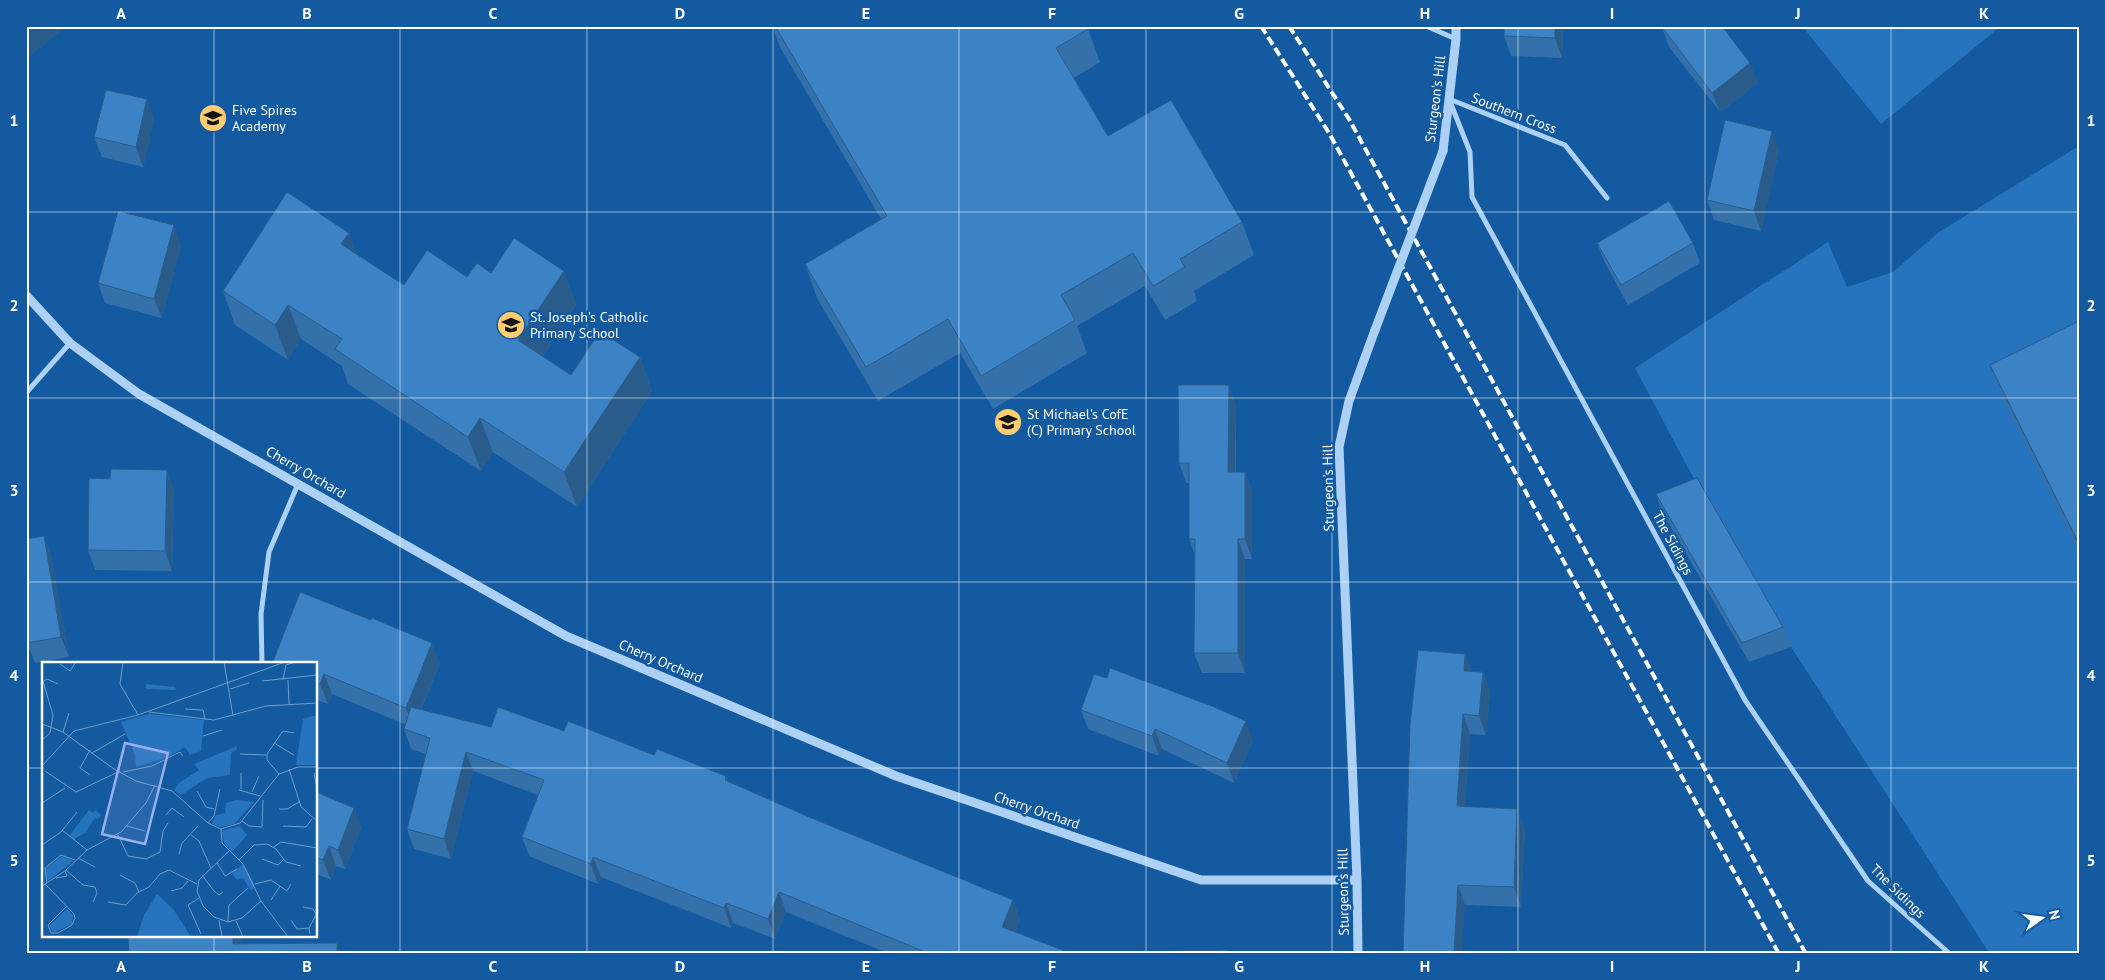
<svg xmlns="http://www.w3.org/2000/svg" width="2105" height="980" viewBox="0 0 2105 980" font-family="'PT Sans',sans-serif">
<rect width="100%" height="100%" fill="#135aa0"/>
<path fill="#2674be" d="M 1802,26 L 2001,26 L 1881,124 Z
M 2079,146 L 2079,954 L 1990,954 L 1791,647 L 1704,498 L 1635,368 L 1828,242 L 1847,287 L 1893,272 L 1939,232 Z"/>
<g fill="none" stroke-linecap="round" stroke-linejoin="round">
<path stroke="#acd1f4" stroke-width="5" d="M 1426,26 L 1456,39
M 1449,99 L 1565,145 L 1607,198
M 1451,104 L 1470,152 L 1472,197 L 1745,700 L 1868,881 L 1950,954
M 26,393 L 70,343
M 262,664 L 261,614 L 269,552 L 298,484"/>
<path stroke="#acd1f4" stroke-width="9" d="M 1443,151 L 1456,39 L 1456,26
M 26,295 L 70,343 L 139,394 L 566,636 L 896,776 L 1201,880 L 1357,880
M 1358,954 L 1357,880 L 1339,447 L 1349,401 L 1375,330"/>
<path stroke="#fff" stroke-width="4" stroke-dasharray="9 4" stroke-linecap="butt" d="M 1261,26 L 1329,133 L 1779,954
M 1289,26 L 1349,119 L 1806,954"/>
<path stroke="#acd1f4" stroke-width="9" d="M 1375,330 L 1443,151"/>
</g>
<path fill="#3471aa" d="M 772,26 L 1087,26 L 1100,62 L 1074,78 L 1108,136 L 1242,222 L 1254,255 L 1194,291 L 1197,301 L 1165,320 L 1145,286 L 1077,326 L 1087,353 L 993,409 L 960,353 L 878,401 L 817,298 L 805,264 L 881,219 L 780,47 Z
M 1504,26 L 1563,26 L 1562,58 L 1511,56 L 1504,36 Z
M 1662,27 L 1758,83 L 1720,112 L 1669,47 Z
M 147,99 L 154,119 L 143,167 L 102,157 L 94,137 Z
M 1779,150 L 1761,231 L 1714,220 L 1707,200 Z
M 349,233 L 357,255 L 404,285 L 491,273 L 564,271 L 576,305 L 543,356 L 571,375 L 640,357 L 652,391 L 577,507 L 493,452 L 481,471 L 348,384 L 342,366 L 301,339 L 288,360 L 235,325 L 223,291 Z
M 1597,243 L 1693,243 L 1700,263 L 1628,305 L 1605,263 Z
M 181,245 L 162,318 L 105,303 L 98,283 Z
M 2079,321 L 2079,553 L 2003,400 L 1990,365 Z
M 1236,404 L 1236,472 L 1245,472 L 1252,491 L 1252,559 L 1245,559 L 1245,673 L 1202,673 L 1194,653 L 1195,555 L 1189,539 L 1189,483 L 1186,483 L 1179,463 Z
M 174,490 L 172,571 L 95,570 L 88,550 Z
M 1656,494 L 1783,627 L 1791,647 L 1749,662 L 1663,514 Z
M 44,536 L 51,556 L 69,657 L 35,663 L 27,643 Z
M 440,663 L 421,710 L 491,727 L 564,731 L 654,755 L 726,776 L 728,782 L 809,817 L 1013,900 L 1020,920 L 1015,932 L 1073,954 L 890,954 L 786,912 L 775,939 L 733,923 L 731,928 L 601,877 L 598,884 L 529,856 L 522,837 L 538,795 L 473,771 L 451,859 L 414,849 L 407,829 L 426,754 L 411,749 L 404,729 L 406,725 L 332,694 L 328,704 L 316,700 L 316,664 Z
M 1472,671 L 1483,672 L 1490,692 L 1486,735 L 1470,734 L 1465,807 L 1517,809 L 1525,829 L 1521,907 L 1465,905 L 1403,954 Z
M 1081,710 L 1253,741 L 1234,783 L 1162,749 L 1159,756 L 1088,729 Z
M 316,792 L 361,828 L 345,869 L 336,866 L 331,880 L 316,874 Z"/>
<path fill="#2a5c8b" d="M 26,26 L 68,26 L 26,59 Z
M 1555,26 L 1563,26 L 1562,58 L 1555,38 Z
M 1750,63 L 1758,83 L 1720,112 L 1712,93 Z
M 147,99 L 154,119 L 143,167 L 136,147 Z
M 1772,131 L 1779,150 L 1761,231 L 1754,211 Z
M 174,225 L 181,245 L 162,318 L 154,299 Z
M 349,233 L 361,267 L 341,244 Z
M 564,271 L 576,305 L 531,374 L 518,340 Z
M 288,305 L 301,339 L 288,360 L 275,325 Z
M 640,357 L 652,391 L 577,507 L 564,472 Z
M 1229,385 L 1236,404 L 1235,491 L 1228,472 Z
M 480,418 L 493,452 L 481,471 L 468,437 Z
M 167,470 L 174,490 L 172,571 L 165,551 Z
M 1245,472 L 1252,491 L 1252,559 L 1245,539 Z
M 44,536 L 51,556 L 69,657 L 61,637 Z
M 1238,539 L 1245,559 L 1245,673 L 1238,653 Z
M 432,643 L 440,663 L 413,728 L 406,708 Z
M 1465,654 L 1473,674 L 1464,671 Z
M 1483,672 L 1490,692 L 1486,735 L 1479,716 Z
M 324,674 L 332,694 L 328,704 L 320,684 Z
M 1463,714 L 1470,734 L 1464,826 L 1457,806 Z
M 1246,721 L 1253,741 L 1234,783 L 1227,763 Z
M 1155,729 L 1162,749 L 1159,756 L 1152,736 Z
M 466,752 L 473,771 L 451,859 L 444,839 Z
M 354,808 L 361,828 L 345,869 L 338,850 Z
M 1517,809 L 1525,829 L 1521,907 L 1514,887 Z
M 329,846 L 336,866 L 331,880 L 323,860 Z
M 593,857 L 601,877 L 598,884 L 591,864 Z
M 1458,885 L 1465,905 L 1462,954 L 1454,954 Z
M 779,892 L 786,912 L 775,939 L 768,919 Z
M 1013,900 L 1020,920 L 1009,947 L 1002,927 Z
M 726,903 L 733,923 L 731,928 L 724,908 Z
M 233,936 L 241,936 L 241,954 L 233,944 Z
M 337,943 L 341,954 L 337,954 Z"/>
<path fill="#3c83c6" stroke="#2a5c8b" d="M 775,26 L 1087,26 L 1088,29 L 1056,48 L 1108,136 L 1171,100 L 1242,222 L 1180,259 L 1185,267 L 1153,286 L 1133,253 L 1061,295 L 1075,320 L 981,376 L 948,319 L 866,367 L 805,264 L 887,216 Z
M 1504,26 L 1555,26 L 1555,38 L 1504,36 Z
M 1663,26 L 1722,26 L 1750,63 L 1712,93 L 1662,27 Z
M 106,90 L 147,99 L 136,147 L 94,137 Z
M 1725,120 L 1772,131 L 1754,211 L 1707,200 Z
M 287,192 L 349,233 L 341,244 L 404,285 L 427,250 L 467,277 L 477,263 L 491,273 L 514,238 L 564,271 L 518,340 L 571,375 L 600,331 L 640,357 L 564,472 L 480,418 L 468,437 L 335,349 L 342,339 L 288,305 L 275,325 L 223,291 Z
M 1669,201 L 1693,243 L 1621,285 L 1597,243 Z
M 118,211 L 174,225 L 154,299 L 98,283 Z
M 2079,321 L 2079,544 L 1990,365 Z
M 1178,385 L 1229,385 L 1228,472 L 1245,472 L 1245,539 L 1238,539 L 1238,653 L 1194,653 L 1195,539 L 1189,539 L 1189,463 L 1179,463 Z
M 111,469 L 167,470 L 165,551 L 88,550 L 89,478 L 110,479 Z
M 1697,478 L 1783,627 L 1742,643 L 1656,494 Z
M 44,536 L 61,637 L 27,643 L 26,636 L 26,539 Z
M 300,592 L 371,620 L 372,618 L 432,643 L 406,708 L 324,674 L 320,684 L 316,683 L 316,664 L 272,664 Z
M 1418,650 L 1465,654 L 1464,671 L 1483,672 L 1479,716 L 1463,714 L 1457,806 L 1517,809 L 1514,887 L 1458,885 L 1454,954 L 1403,954 L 1410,725 Z
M 1110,668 L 1212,706 L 1246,721 L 1227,763 L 1155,729 L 1152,736 L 1081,710 L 1094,674 L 1107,678 Z
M 411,707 L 491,727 L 498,707 L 564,731 L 568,721 L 654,755 L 657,749 L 726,776 L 725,780 L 809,817 L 1013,900 L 1002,927 L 1073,954 L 930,954 L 779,892 L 768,919 L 726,903 L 724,908 L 593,857 L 591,864 L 522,837 L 544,780 L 466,752 L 444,839 L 407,829 L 430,738 L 404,729 Z
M 316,792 L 354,808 L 338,850 L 329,846 L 323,860 L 316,857 Z
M 128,936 L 233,936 L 233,944 L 337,943 L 337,954 L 129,954 Z
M 1226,950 L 1226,954 L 1175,954 L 1175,951 Z"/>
<path fill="none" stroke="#fff" stroke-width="1" stroke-opacity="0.55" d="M 214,26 L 214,664M 400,26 L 400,954M 587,26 L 587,954M 773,26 L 773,954M 959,26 L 959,954M 1146,26 L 1146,954M 1332,26 L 1332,954M 1518,26 L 1518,954M 1705,26 L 1705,954M 1891,26 L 1891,954M 26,212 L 2079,212M 26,398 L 2079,398M 26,582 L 2079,582M 26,768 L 44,768M 316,768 L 2079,768M 214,936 L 214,954"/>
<defs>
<symbol id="school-disc" viewBox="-11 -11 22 22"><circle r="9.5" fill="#ffcc6f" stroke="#135aa0"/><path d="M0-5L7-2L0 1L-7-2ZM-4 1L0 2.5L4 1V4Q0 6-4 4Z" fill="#111"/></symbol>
</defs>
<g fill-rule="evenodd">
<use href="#school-disc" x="197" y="102" width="32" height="32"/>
<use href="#school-disc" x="495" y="309" width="32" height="32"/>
<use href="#school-disc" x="992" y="406" width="32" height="32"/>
</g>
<g text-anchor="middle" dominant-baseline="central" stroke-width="5" stroke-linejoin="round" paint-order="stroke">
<g font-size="14" fill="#fff" stroke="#135aa0">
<text transform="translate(1435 99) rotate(-83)">Sturgeon's Hill</text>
<text transform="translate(1514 113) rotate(21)">Southern Cross</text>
<text transform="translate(306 472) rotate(30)">Cherry Orchard</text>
<text transform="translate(1328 488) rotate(-91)">Sturgeon's Hill</text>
<text transform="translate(1673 543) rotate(62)">The Sidings</text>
<text transform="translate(661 661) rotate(23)">Cherry Orchard</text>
<text transform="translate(1037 810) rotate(19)">Cherry Orchard</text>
<text transform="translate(1898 891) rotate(44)">The Sidings</text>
<text transform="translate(1343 892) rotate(-91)">Sturgeon's Hill</text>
</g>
<g font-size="14" fill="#fff" stroke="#135aa0" text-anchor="start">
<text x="232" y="110">Five Spires<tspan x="232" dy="16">Academy</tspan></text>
<text x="530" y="317">St. Joseph's Catholic<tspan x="530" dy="16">Primary School</tspan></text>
<text x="1027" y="414">St Michael's CofE<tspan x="1027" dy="16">(C) Primary School</tspan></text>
</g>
</g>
<g transform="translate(42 662)">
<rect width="275" height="275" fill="#135aa0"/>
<path d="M 104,22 L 133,25 L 134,28 L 104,27 ZM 107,52 L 162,58 L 159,89 L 148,93 L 143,85 L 126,95 L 94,105 L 93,93 L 79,60 ZM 270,54 L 275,54 L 275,103 L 254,103 L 261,57 ZM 195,84 L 195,88 L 189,91 L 188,113 L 165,116 L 139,133 L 132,128 L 137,121 L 157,108 L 152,102 ZM 194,138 L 212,140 L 192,162 L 179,165 L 170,162 L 174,153 L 183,151 L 184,141 ZM 47,148 L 50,151 L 54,148 L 59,153 L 56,157 L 53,156 L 43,171 L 32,177 L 28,173 ZM 198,164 L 205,173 L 190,190 L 182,181 L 180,169 ZM 20,194 L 31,199 L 6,219 L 3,207 ZM 201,202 L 213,223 L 209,229 L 201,216 L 195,218 L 190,211 ZM 115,232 L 132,248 L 149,275 L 95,275 L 102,253 ZM 25,247 L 31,253 L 30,262 L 11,271 L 7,264 Z" fill="#2674be"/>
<path fill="none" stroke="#719cc6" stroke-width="1" d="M 81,0 L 78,22 L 96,53M 182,0 L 191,54M 18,2 L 28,9 L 34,0M 0,16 L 11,53 L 8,71 L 0,78M 241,18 L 244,3 L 253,0M 246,18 L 247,42M 2,19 L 5,17 L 16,22M 220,19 L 275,13M 188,27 L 207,21M 143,47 L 161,48 L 163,58M 107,50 L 172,58 L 224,44 L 275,41M 0,62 L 21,70 L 72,107 L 94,119 L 130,129 L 166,161 L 179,167 L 198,161 L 237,112 L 256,105 L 275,105M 21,70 L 27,51M 161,74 L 180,68M 232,81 L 252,93M 48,88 L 38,106 L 48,113M 50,91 L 83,72M 198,92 L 224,93M 0,104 L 32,69 L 96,53 L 243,0M 247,107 L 259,145 L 275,159M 3,109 L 34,130 L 78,109M 81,110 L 110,104 L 138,90 L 141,94M 199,111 L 199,127M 272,111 L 275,127M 237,112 L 225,98 L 225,92 L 241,69 L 252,71M 197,128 L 218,134M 155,129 L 164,145 L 172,147M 210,130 L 217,114M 0,141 L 23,126M 237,147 L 245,147 L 257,140M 124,153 L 130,146 L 142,155M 200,159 L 207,164 L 220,165 L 221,138M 166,161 L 172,154 L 178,127M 85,164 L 103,169M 241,164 L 264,165 L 270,157M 179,167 L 180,181 L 201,202 L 219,239 L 246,275M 20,168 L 45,188M 76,173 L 86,194 L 104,197 L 118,190 L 121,169 L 126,161M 149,173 L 157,179 L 169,206M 0,183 L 19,170 L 35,150M 232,185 L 239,180 L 275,186M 187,189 L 157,218 L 155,229 L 161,244 L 172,255 L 186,260 L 200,256 L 219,239M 137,192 L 140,181 L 156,164M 36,196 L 53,205M 220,197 L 236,203 L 242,197M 197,198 L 212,183 L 225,182 L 234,187 L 244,200 L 259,204M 175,201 L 183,214 L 195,207M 24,208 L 41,223 L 53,225 L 55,231 L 51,240M 78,213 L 93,221 L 97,230M 160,213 L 172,229 L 177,233 L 181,230M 14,216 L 25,214 L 23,209M 5,221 L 3,206 L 19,193 L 33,198M 3,222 L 32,252 L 33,256 L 30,263 L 16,271 L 9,271 L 6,263 L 24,245M 213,222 L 229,218 L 245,229 L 249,222M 0,224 L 23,209 L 45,188 L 79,170 L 104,141 L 113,123M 129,229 L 140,226 L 146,219M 157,236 L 146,243 L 159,272M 229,238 L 238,224M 66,240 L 84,243 L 95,231 L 107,225 L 118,212 L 127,208 L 155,222M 261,245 L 271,247 L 274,252M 177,258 L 180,275M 249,258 L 255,267 L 267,266 L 268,272M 194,259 L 201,275M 186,260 L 187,243 L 206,226M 267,266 L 275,251"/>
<path fill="#99afed" fill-opacity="0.15" stroke="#99afed" stroke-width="2.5" d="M 83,81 L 126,91 L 103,182 L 60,172 Z"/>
<rect width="275" height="275" fill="none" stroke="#fff" stroke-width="2.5"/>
</g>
<rect width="2105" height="980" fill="none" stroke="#135aa0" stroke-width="55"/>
<g transform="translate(2042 918) rotate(76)" stroke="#135aa0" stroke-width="4" paint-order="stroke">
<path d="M0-4L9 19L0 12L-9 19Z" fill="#ffffff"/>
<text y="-8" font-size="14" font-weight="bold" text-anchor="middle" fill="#ffffff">N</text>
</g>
<rect x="28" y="28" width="2050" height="924" fill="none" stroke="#fff" stroke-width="2"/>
<g font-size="16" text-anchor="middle" font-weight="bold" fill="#fff">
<text x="121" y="19">A</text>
<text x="307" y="19">B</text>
<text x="493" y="19">C</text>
<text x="680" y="19">D</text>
<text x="866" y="19">E</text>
<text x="1052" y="19">F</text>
<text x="1239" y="19">G</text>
<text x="1425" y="19">H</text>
<text x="1612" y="19">I</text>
<text x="1798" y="19">J</text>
<text x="1984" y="19">K</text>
<text x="14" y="126">1</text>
<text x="2091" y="126">1</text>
<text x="14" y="311">2</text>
<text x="2091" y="311">2</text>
<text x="14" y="496">3</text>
<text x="2091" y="496">3</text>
<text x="14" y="681">4</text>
<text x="2091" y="681">4</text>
<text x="14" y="866">5</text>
<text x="2091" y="866">5</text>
<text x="121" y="972">A</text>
<text x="307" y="972">B</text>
<text x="493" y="972">C</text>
<text x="680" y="972">D</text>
<text x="866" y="972">E</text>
<text x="1052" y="972">F</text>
<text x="1239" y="972">G</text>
<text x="1425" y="972">H</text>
<text x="1612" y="972">I</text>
<text x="1798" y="972">J</text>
<text x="1984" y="972">K</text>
</g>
</svg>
